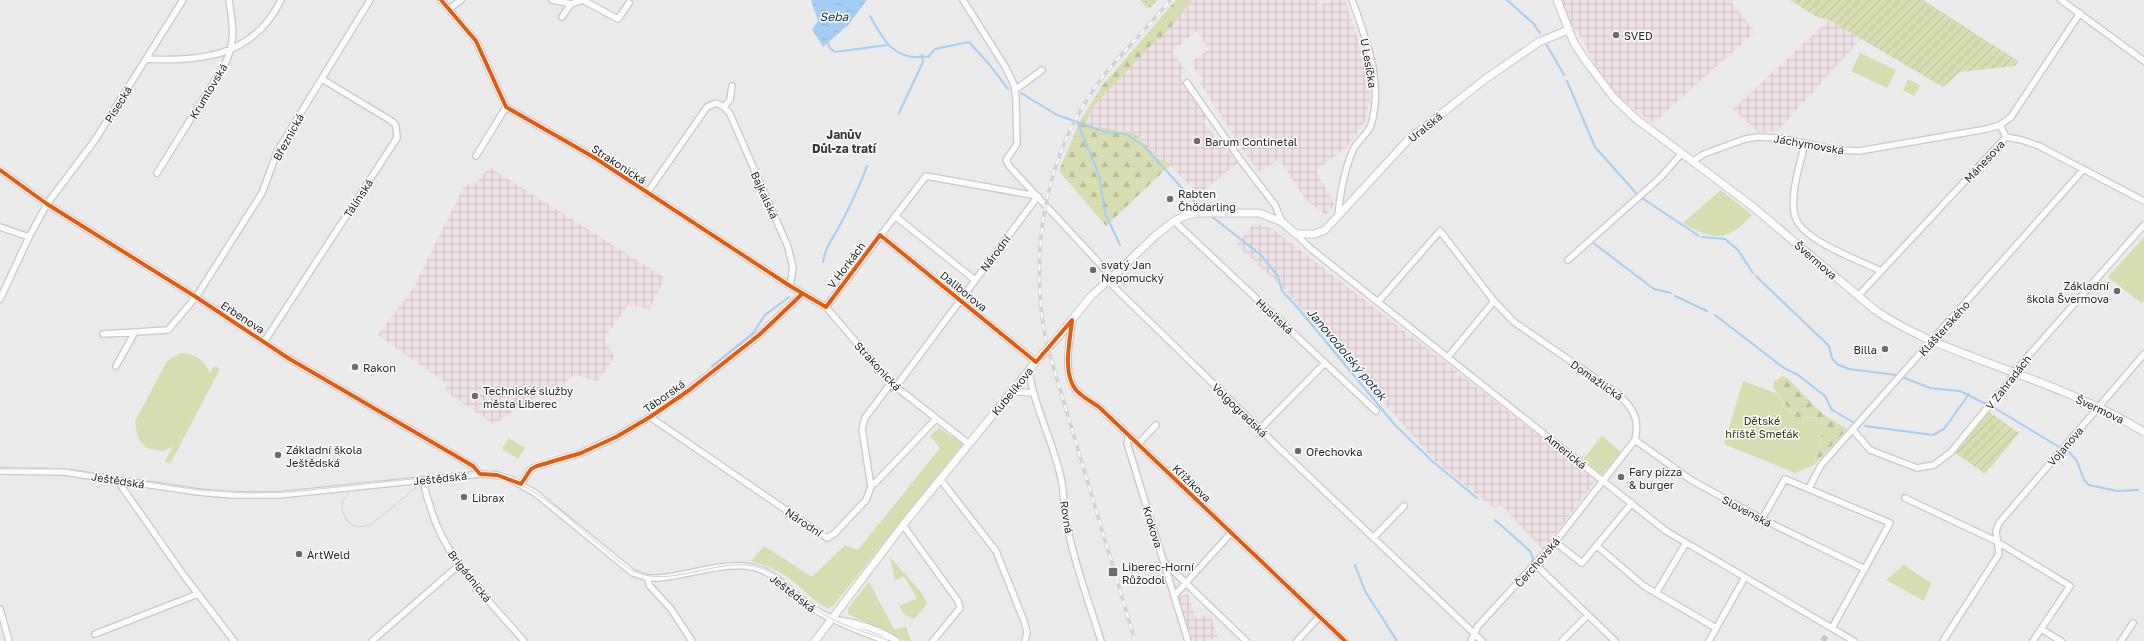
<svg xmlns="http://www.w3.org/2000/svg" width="2144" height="641" viewBox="0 0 2144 641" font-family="'Golos Text',sans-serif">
<defs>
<pattern id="industrial-grid" width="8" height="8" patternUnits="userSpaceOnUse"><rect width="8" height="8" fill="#efe1e5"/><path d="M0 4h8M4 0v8" fill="none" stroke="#cdc1c4"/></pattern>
<pattern id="grass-dots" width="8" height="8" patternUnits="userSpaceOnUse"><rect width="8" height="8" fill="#d8ddb0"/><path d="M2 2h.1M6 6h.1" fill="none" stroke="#b9be97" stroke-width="1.8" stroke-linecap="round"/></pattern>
<pattern id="forest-firs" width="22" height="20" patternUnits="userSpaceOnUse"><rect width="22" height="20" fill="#d8ddb0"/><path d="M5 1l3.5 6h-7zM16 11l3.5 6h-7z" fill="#b9be97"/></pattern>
<pattern id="garden-furrows" width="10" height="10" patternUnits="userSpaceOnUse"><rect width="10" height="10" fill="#d8ddb0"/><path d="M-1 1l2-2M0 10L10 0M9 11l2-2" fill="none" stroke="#b9be97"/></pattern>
<pattern id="water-ripples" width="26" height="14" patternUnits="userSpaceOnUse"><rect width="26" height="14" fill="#a4cff4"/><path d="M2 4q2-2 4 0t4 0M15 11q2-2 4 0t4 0" fill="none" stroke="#8db2d1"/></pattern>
</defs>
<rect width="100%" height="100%" fill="#ebebeb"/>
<path fill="url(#industrial-grid)" d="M 1192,0 L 1324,0 L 1313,8 L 1332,0 L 1345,0 L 1368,71 L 1370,98 L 1365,122 L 1346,148 L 1316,170 L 1334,205 L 1326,215 L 1305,199 L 1279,159 L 1260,172 L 1247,156 L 1200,83 L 1203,79 L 1190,63 L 1209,49 L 1197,31 L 1172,51 L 1186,71 L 1181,75 L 1183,83 L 1208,117 L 1203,122 L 1238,163 L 1199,194 L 1164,159 L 1161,161 L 1134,133 L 1085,125 L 1093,107 L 1156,40 L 1162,38 Z
M 1562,0 L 1732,0 L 1731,2 L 1755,32 L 1653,123 L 1620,98 L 1603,79 L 1579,34 L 1572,26 Z
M 1829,20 L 1861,39 L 1777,131 L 1758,132 L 1733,109 Z
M 489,167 L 665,278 L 649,309 L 629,304 L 604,338 L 614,357 L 598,381 L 574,375 L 554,391 L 541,393 L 494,424 L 445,391 L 448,384 L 378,335 L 413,289 L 464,186 L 477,183 Z
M 1254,223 L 1273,229 L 1596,480 L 1543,550 L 1501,505 L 1494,508 L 1435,461 L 1284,289 L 1237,245 Z
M 1188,594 L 1196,618 L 1210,614 L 1218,637 L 1207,641 L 1190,641 L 1176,598 Z"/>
<path fill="url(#grass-dots)" d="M 1140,0 L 1157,0 L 1151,7 L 1147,8 Z"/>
<path fill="url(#forest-firs)" d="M 1176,0 L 1192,0 L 1162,38 L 1156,40 L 1093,107 L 1085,125 L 1134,133 L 1161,161 L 1164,158 L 1170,165 L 1106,226 L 1059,171 L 1079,123 L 1102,86 Z
M 1783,376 L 1787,378 L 1823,414 L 1847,429 L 1814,465 C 1819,450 1824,434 1821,418 L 1794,417 L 1773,387 L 1774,382 Z"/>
<path fill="#d8ddb0" d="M 1860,53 L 1896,70 L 1887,88 L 1851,71 Z
M 1908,79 L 1920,85 L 1914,96 L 1903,90 Z
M 1721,190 L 1752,215 C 1728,242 1712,241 1683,223 Z
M 2144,237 L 2144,301 L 2141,303 L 2108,277 Z
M 181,353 C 195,353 204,360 210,373 L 214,366 L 220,369 L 170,464 L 165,461 L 173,447 L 163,451 L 146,448 L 137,436 L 135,421 L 167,361 Z
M 1743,381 L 1776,393 L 1794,417 L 1821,418 C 1824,434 1819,450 1814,465 L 1795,473 L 1724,444 Z
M 939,428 L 963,444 L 833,606 L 828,608 C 813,602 804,589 791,580 C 779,570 766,566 751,561 L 764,546 L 812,577 L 845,545 L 858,550 L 940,448 L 930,436 Z
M 1602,436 L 1621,452 L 1602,475 L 1583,459 Z
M 509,438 L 525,448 L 518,459 L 502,449 Z
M 890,557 L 922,593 L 927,604 L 914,619 L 905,615 L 899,606 L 917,598 L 904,576 L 895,580 Z
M 1904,565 L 1931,583 L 1924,601 L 1886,580 Z
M 869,582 L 894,629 L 906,627 L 911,641 L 905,641 L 848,614 L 848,608 Z"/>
<path fill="url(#garden-furrows)" d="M 1790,0 L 1923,0 L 2018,61 L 2015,66 L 1960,72 L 1943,87 L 1829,20 L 1817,17 Z
M 1988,411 L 2019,433 L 1985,474 L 1954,452 Z"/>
<path fill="url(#water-ripples)" d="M 811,0 L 867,0 L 848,25 L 823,47 L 812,29 L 818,21 Z"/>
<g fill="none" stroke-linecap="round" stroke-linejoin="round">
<path stroke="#a4cff4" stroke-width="2" d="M 1507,0 L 1534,24 L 1540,33
M 870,16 C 881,35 889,54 913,57 C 919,58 922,55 928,57 L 935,49 L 969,42 L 989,64 L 1008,89
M 826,40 L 830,48 L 835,52 L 887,45
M 1545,42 L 1564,75
M 1567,81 L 1595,147 L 1636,193
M 1021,93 L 1057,115 L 1105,132 L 1126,134 L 1144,146 L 1200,208
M 899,113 L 923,62 L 922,55
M 1078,124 L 1099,175 L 1105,213 L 1120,245
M 1642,198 L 1699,236
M 1211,216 L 1261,255 L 1278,276 L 1282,291 L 1298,308 L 1395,425 L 1432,461 L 1477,498
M 1702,237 L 1725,239 L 1738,250 L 1753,273
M 1592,242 L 1654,289 L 1671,293
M 823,262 C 826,245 833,239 840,225 C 850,206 860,186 867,166
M 1756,276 L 1829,346 L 1832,358 L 1837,364 L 1849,369 L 1897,375 L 1930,388 L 1960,391 L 1986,404
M 1675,296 L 1707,311
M 1715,315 L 1784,368 L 1798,375 L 1825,396 L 1832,410 L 1853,422
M 712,366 L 753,333 L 765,315 L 789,297
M 1993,407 L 2059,447
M 1865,426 L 1933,435 L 1944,429 L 1969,394
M 2068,451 L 2077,461 L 2084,480 L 2089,485 L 2117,491 L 2138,490
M 1495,520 L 1530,551 L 1533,558 L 1530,566
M 1355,565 L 1365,591 L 1397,641"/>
<path stroke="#c4c4c4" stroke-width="5.5" stroke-dasharray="5.5 3" stroke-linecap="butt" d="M 1823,641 L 1826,636"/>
<defs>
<path id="minor" d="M 441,0 L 476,41 L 506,107 L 595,158 L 790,286 L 826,307 L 891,383 L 969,444
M 552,0 L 571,4 L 583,0 L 618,19 L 629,3
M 963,0 L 1006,68 L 1014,85 L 1016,99 L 1017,144 L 1006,160 L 1010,167 L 1112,277
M 2061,0 L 2144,61
M 449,9 L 461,0
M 562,17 L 571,4
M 146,59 C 202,62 254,56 281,0
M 1187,83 L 1242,162 L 1275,205 L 1282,222
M 1015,90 L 1042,70
M 724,107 L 730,114 L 788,247 L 793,268 L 790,286
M 2006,137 L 2022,140 L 2039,146 L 2144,201
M 2006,137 L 2000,125 L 2011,117 L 2080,13
M 1805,144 C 1800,163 1788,201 1796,219 C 1806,242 1859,260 1881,271
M 476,156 L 506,107
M 1693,161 L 1704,154 L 1745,139 L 1758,137 L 1778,138 L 1837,150 L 1859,151 L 1987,129 L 2000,125
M 0,170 L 47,204 L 196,297 L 288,358 L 473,466 L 480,474
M 157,173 L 225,64 C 236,41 233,25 229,0
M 647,193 L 707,107 L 716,103 L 724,107 L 730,100 L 732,86
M 895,216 L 975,280
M 1338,216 C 1340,194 1344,171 1353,150 C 1357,141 1368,134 1371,125 C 1384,83 1366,39 1352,0
M 1174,221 L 1376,411
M 0,227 L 29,237
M 1296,234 L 1310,248 L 1666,531 L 1854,641
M 880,235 L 1036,362
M 1568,260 L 1661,177 L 1682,153
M 1108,281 L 1278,447 L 1482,641
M 1858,296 L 2006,137
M 0,299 L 29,237 L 47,204 L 95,140 L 183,0
M 1378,302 L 1440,231 L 1494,301 L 1514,322 L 1617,393 C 1633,408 1640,418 1635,440 L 1555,542 L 1478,626 L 1471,641
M 826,307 L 926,176 L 1037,196
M 1072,320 C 1070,341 1062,373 1076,390 C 1082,397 1092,402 1099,407 L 1345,641
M 103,334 L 168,330 L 196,297 L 262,193 L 278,150 L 370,0
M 264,342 L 397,138 L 396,126 L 393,122 L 322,79
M 1448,357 L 1494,301
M 116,366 L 135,332
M 1029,370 C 1034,407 1053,441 1061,478 C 1064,490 1063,502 1065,514 C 1072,557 1088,599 1101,641
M 895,388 L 1038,196
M 1012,391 L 1032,393
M 650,417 L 827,538 L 834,534 L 866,500 L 871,487 L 862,429 L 865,418 L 891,383
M 1260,429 L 1325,363
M 1853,430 L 1870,450 L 1917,468 L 1934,465 L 1951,452 L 2011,379 L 2013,373 L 2144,225
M 1129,436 L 1127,443 L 1188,641
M 1635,440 L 1691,480 L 1762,519 L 1865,569
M 1138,444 L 1156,425
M 0,471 L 64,472 L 198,492 L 232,495 L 279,495 L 480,474 L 497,475 L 510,479 L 535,493 L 633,573 L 648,578 L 658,578 C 686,576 716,564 745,566 C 778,569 793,597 819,612 C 840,624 863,632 886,641
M 426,479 C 423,489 427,496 430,506 C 445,560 488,599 524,641
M 940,479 L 996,551 L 1024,621 L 1027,632 L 1025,641
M 117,480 L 185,577 L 234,641
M 875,483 L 936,419
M 521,484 L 531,469 L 537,466 L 581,453 L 616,437 L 650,417 L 688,391 L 759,335 L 802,294
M 1809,488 L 1821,465 L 2083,170
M 1905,498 L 1996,541 L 2070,586 L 2033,641
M 1762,519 L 1785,479 L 1890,523 L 1832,628
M 903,525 L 958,601 L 960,608 L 933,641
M 1373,538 L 1404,506
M 1555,542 L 1582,563 L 1632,503
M 1597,546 L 1644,586 L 1716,628
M 1164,562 L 1246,641
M 1536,565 L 1615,641
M 648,578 L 649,585 L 671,609 L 692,641
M 1656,593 L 1686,543
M 1174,596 L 1231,533
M 0,609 L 9,641
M 838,620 C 858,623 880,630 897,641
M 2041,629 L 2061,641
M 95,634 L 198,594
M 372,641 L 459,565
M 1297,641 L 1319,617
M 1562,641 L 1588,615
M 1709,641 L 1745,577
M 1943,641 L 1999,554 L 1996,531 L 1999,523 L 2144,354
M 2121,641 L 2133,623"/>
<path id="tertiary" d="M 1557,0 L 1574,43 L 1586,61 L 1614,98 L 1635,118 L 1752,206 L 1875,310 C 1911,335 1952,349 1994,365 C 2045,384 2097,403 2144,432
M 1059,336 L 1091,296 L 1108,281 L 1155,236 L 1174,221 L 1185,216 L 1197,213 L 1259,213 L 1282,222 L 1296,234 L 1315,234 L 1325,230 L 1407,141 L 1484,80 L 1539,42 L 1568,30
M 815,641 L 903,525 L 1039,358"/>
</defs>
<use href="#minor" stroke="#c9c9c9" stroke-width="8"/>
<use href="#tertiary" stroke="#c9c9c9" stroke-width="9"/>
<use href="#minor" stroke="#fcfcfc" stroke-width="5.5"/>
<use href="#tertiary" stroke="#fcfcfc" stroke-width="7"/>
<path stroke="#d3d3d4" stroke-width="1" d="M 0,469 L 64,469 L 198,490 L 249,493 L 291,492 L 468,473 C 524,470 563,515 604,548 C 613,556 622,565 632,570 C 667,590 715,558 754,566 C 784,573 798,598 823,614 C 843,626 868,633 890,641
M 349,492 L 342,503 C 341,521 356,533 373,523 L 429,477"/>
<defs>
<path id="rail" d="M 1135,641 L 1046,342 C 1029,252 1044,157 1099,82 C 1120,53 1148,29 1170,0"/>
</defs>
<use href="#rail" stroke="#d3d3d4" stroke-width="3.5"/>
<use href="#rail" stroke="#fff" stroke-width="2" stroke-dasharray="6" stroke-linecap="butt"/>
<defs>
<path id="tertiary-bridge" d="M 1039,358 L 1059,336"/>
</defs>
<use href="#tertiary-bridge" stroke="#c9c9c9" stroke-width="9" stroke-linecap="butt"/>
<use href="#tertiary-bridge" stroke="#fcfcfc" stroke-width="7"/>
<defs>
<path id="cycleway" d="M 441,0 L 476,41 L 506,107 L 595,158 L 790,286 L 826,307 L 880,235 L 1036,362 L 1072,320
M 0,170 L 47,204 L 196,297 L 288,358 L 473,466 L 480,474 L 497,475 L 521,484 L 531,469 L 537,466 L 581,453 L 616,437 L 650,417 L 688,391 L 759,335 L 802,294
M 1072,320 C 1070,341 1062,373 1076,390 C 1082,397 1092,402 1099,407 L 1345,641"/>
</defs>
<use href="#cycleway" stroke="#fff" stroke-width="6"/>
<use href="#cycleway" stroke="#e8590c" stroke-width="4"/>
</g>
<g fill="#6c6c6d" stroke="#fff" stroke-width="1.5">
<circle cx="1616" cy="35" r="4"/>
<circle cx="1197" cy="141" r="4"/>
<circle cx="1170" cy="199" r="4"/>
<circle cx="1093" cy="270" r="4"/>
<circle cx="2117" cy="291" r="4"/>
<circle cx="1885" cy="349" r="4"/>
<circle cx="355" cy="367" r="4"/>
<circle cx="475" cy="396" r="4"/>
<circle cx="1298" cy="451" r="4"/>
<circle cx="278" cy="455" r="4"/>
<circle cx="1621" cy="477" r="4"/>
<circle cx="464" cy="497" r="4"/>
<circle cx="299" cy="554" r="4"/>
<rect x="1108" y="567" width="10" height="10" rx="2"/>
</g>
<g text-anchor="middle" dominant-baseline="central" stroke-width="3" stroke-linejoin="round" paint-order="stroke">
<g font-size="11" fill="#282829" stroke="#fff" text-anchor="start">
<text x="1624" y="35">SVED</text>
<text x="1205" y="141">Barum Continetal</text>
<text x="1178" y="193">Rabten<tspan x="1178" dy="13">Čhödarling</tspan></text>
<text x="1101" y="264">svatý Jan<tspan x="1101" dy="13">Nepomucký</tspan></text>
<text x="2109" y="285" text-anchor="end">Základní<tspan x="2109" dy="13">škola Švermova</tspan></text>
<text x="1877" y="349" text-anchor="end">Billa</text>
<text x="363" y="367">Rakon</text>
<text x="483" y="390">Technické služby<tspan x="483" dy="13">města Liberec</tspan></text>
<text x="286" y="449">Základní škola<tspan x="286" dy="13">Ještědská</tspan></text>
<text x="1306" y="451">Ořechovka</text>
<text x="1629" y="471">Fary pizza<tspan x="1629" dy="13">&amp; burger</tspan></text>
<text x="472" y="497">Librax</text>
<text x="307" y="554">ArtWeld</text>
<text x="1122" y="566">Liberec-Horní<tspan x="1122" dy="13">Růžodol</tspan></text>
</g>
<g font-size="11" fill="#282829" stroke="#fff">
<text transform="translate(1369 63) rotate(80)">U Lesíčka</text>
<text transform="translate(208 91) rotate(-59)">Krumlovská</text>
<text transform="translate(118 104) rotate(-58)">Písecká</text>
<text transform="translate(1425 127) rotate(-39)">Uralská</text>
<text transform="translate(288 137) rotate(-61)">Březnická</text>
<text transform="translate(1809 144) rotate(10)">Jáchymovská</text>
<text transform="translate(1984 161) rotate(-47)">Mánesova</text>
<text transform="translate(619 164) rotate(33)">Strakonická</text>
<text transform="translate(765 195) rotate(66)">Bajkalská</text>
<text transform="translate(358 198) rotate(-57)">Tálínská</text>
<text transform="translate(995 253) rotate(-53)">Národní</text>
<text transform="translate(1816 260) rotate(41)">Švermova</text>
<text transform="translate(846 265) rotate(-53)">V Horkách</text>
<text transform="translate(964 291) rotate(39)">Daliborova</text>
<text transform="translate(1275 316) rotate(43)">Husitská</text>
<text transform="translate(243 317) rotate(33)">Erbenova</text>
<text transform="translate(1944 328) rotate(-48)">Klášterského</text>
<text transform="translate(878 366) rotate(47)">Strakonická</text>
<text transform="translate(1597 380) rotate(35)">Domažlická</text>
<text transform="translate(2008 382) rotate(-52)">V Zahradách</text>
<text transform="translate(1012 391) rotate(-51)">Kubelíkova</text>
<text transform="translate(664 396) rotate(-35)">Táborská</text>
<text transform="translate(2100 409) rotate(25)">Švermova</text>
<text transform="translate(1240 410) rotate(44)">Volgogradská</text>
<text transform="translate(2065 446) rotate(-49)">Vojanova</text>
<text transform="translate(1566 451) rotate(39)">Americká</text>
<text transform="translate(440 478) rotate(-6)">Ještědská</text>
<text transform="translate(118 480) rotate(9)">Ještědská</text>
<text transform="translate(1192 483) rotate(44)">Křižíkova</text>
<text transform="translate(1747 511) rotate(28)">Slovenská</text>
<text transform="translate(1067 517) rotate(81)">Rovná</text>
<text transform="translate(804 522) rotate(34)">Národní</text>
<text transform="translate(1153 527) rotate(73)">Krokova</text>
<text transform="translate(1537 562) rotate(-49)">Čerchovská</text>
<text transform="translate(470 576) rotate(52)">Brigádnická</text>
<text transform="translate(793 593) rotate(38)">Ještědská</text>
</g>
<g font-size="11" fill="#32360c" stroke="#fff">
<text x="1762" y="420">Dětské<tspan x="1762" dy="13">hřiště Smeťák</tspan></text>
</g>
<g font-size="12" font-style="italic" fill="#12334d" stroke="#fff">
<text x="834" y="16">Seba</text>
<text transform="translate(1347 354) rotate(50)">Janovodolský potok</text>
</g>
<g font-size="12" font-weight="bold" fill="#38383a" stroke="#fff">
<text x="844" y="134">Janův<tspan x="844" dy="14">Důl-za tratí</tspan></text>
</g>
</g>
</svg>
